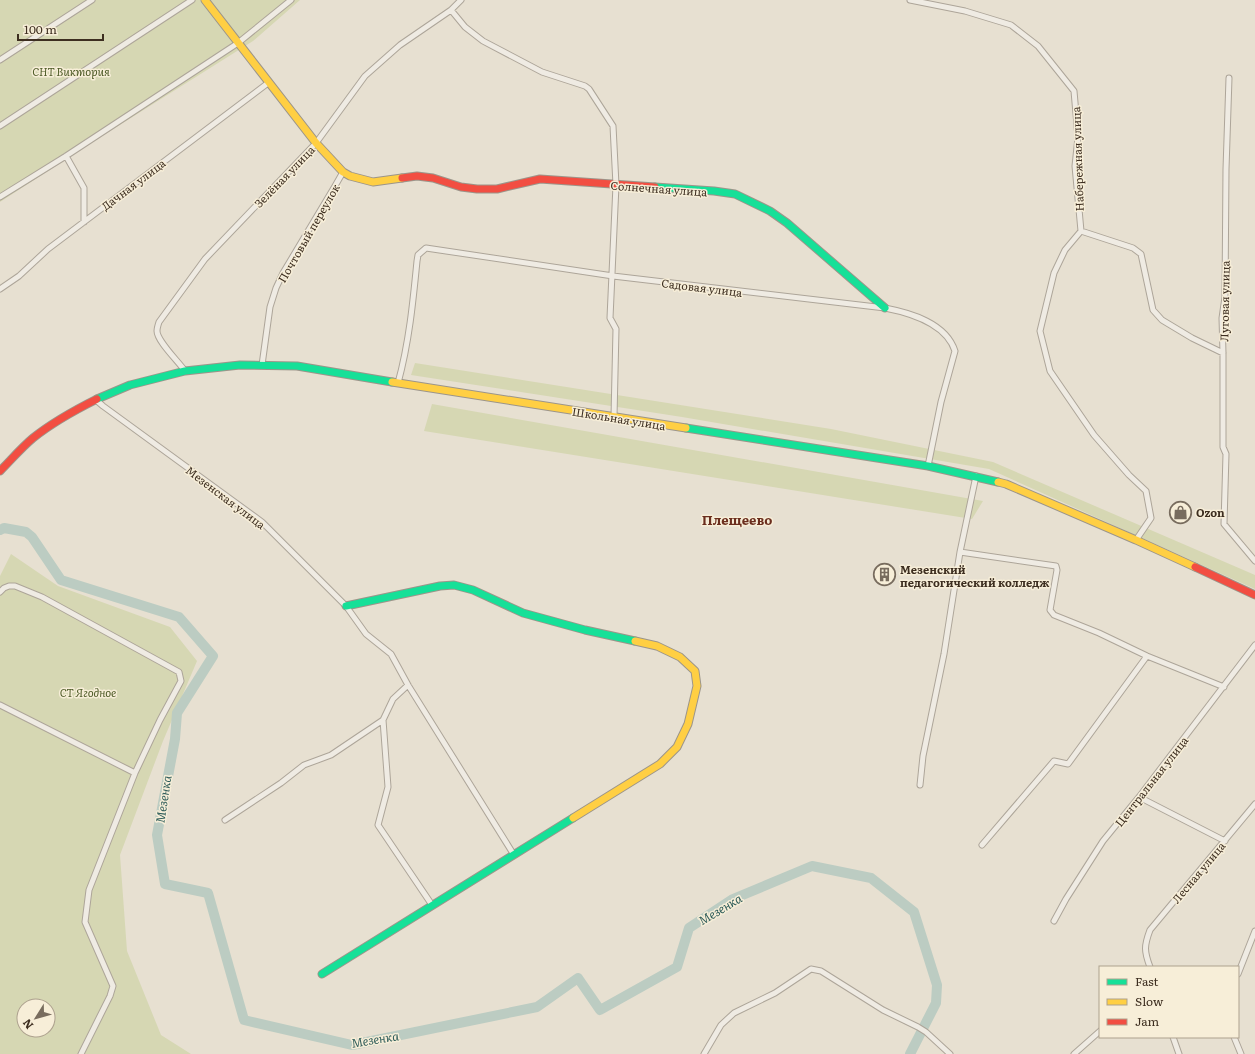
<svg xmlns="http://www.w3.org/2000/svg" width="1255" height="1054" viewBox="0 0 1255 1054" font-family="Literata,serif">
<rect width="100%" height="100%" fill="#e7e0d1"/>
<path fill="#d6d7b3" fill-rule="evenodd" d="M 0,0 L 300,0 L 253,41 L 99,138 L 0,202 Z
M 415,363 L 831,429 L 993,462 L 1255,575 L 1255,589 L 989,469 L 682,417 L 411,375 Z
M 432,404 L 983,501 L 972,519 L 424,431 Z
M 11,554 L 58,586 L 170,627 L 197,661 L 163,741 L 120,855 L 127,951 L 161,1035 L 191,1054 L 0,1054 L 0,576 ZM 24,1006 L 48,1006 L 48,1030 L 24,1030 Z"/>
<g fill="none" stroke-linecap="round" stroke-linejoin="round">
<path stroke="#bcccc2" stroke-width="10" d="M 0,530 L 4,528 L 26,532 L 32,537 L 61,580 L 179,617 L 213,656 L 177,713 L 175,739 L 157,835 L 165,884 L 208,893 L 244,1020 L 352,1045 L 537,1007 L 578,978 L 600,1010 L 677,967 L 689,928 L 733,899 L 812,866 L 871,878 L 914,912 L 937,985 L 936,1003 L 910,1054"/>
<defs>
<path id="street" d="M 910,0 L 965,11 L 1011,25 L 1038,46 L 1074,91 L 1078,137 L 1075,166 L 1081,231 L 1065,250 L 1054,273 L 1040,331 L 1050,371 L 1094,435 L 1129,475 L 1146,491 L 1151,518 L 1136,540
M 451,10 L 465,27 L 483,41 L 542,72 L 585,86 L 589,89 L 613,126 L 616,185 L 610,318 L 616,329 L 614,417
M 0,60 L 92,0
M 1229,78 L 1226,169 L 1225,297 L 1222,318 L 1223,353 L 1223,447 L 1226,454 L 1224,524 L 1255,561
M 0,126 L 192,0
M 66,156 L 84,188 L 84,222
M 0,197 L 66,156 L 238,43 L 291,0
M 1081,231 L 1133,248 L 1141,254 L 1153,310 L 1162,320 L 1192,338 L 1223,353
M 0,289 L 19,276 L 48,249 L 268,83
M 262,365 L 270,307 L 276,288 L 283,273 L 335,186 L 343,172
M 185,371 C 178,361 157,341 157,331 C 157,328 158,325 159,322 L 205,259 L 316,143 L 365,76 L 400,45 L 451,10 L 461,0
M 398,383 C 409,343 413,302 417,261 L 418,255 L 426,248 L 613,276 L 885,308 C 911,313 946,323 955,351 L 941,402 L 928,466
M 96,400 L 103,406 L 262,522 L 346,606 L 366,634 L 391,654 L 408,685 L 514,855
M 976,476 L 960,552 L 1056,566 L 1057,570 L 1050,610 L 1054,615 L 1099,633 L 1147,656 L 1224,687
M 0,592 L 4,588 L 9,586 L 15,586 L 42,597 L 179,672 L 181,681 L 160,720 L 135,773
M 408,685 L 393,699 L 383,720 L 388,787 L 378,825 L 432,905
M 0,705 L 135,773 L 89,890 L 85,922 L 113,986 L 110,996 L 81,1054
M 920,785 L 923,756 L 944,654 L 960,552
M 1139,797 L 1225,841
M 225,820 L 281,783 L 304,765 L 331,755 L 383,720
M 982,845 L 1054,761 L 1068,764 L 1147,656
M 1054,921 L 1066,899 L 1103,841 L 1139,797 L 1255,645
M 1150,967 C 1144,951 1144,946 1150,930 L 1255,804
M 1238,974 L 1255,931
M 1173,1037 L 1179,1054
M 1234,1037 L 1241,1054
M 704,1054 L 721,1025 L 734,1013 L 775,993 L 811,969 L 821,971 L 883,1010 L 918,1027 L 926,1032 L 950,1054
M 1074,1054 L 1100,1031"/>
<path id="fast" d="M 655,187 L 714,191 L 735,194 L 770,211 L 787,223 L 885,308
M 97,399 L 130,385 L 185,371 L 240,365 L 297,366 L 392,382
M 686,428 L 928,466 L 998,482
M 346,606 L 440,586 L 454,585 L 473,590 L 523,613 L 585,630 L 635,641
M 322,974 L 573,818"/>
<path id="slow" d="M 205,0 L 316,143 L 343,172 L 350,176 L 373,182 L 402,178
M 392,382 L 686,428
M 998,482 L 1006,484 L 1136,540 L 1195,567
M 573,818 L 660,764 L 677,747 L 688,724 L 697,686 L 695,671 L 680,657 L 657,646 L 635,641"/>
<path id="jam" d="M 402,178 L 417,176 L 433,178 L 461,187 L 477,189 L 497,189 L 540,179 L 655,187
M 0,471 C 11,460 21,448 33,438 C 53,422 75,410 97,399
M 1195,567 L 1255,595"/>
</defs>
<use href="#street" stroke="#ada599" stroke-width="7"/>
<use href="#fast" stroke="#9c958a" stroke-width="9"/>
<use href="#slow" stroke="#9c958a" stroke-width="9"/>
<use href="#jam" stroke="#9c958a" stroke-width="9"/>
<use href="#street" stroke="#efebe3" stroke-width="5"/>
<use href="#fast" stroke="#16e098" stroke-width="7"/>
<use href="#slow" stroke="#ffcf43" stroke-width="7"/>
<use href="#jam" stroke="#f24e42" stroke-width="7"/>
</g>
<defs>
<symbol id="shop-ring" viewBox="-11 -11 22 22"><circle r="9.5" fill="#f7eed8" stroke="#786c5e" stroke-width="1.5"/><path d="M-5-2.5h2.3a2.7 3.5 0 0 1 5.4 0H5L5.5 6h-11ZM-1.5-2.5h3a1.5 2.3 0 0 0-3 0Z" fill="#786c5e"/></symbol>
<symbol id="building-ring" viewBox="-11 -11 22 22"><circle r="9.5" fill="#f7eed8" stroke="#786c5e" stroke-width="1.5"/><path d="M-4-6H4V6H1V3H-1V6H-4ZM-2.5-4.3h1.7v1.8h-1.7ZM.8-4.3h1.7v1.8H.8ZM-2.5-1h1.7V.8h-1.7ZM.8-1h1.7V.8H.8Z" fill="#786c5e"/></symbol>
</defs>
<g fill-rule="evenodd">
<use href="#shop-ring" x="1168" y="500" width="25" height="25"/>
<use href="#building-ring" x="872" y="562" width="25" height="25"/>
</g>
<g text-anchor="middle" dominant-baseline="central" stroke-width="3" stroke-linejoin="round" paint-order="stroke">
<g font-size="11" font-style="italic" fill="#4d5a26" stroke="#f7eed8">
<text x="71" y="71">СНТ Виктория</text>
<text x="88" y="692">СТ Ягодное</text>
</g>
<g font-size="11" fill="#3d2e20" stroke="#f7eed8">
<text transform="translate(1077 159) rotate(-92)">Набережная улица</text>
<text transform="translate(284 176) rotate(-46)">Зелёная улица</text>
<text transform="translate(133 184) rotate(-37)">Дачная улица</text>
<text transform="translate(659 188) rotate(4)">Солнечная улица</text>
<text transform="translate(308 233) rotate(-60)">Почтовый переулок</text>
<text transform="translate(702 287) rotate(7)">Садовая улица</text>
<text transform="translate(1224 301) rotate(-89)">Луговая улица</text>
<text transform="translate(619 418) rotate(9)">Школьная улица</text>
<text transform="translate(226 497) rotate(37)">Мезенская улица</text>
<text transform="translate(1151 781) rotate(-52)">Центральная улица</text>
<text transform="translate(1198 872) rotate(-50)">Лесная улица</text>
</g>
<g font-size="11" font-weight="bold" fill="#3d2e20" stroke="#f7eed8" text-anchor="start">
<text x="1196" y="512">Ozon</text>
<text x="900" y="569">Мезенский<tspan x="900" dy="13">педагогический колледж</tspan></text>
</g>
<g font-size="12" font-style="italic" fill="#2f5d5a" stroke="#f7eed8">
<text transform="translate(163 799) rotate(-81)">Мезенка</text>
<text transform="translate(720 909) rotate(-31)">Мезенка</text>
<text transform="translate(375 1039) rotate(-9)">Мезенка</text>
</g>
<g font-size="13" font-weight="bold" fill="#6b2e1e" stroke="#f7eed8">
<text x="737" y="519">Плещеево</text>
</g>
</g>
<rect x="1099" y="966" width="140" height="72" fill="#f7eed8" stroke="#ada18e"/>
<rect x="1107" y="979" width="20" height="6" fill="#16e098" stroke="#ada18e"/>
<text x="1135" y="986" font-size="12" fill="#3d2e20">Fast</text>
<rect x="1107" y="999" width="20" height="6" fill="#ffcf43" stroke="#ada18e"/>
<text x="1135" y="1006" font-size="12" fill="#3d2e20">Slow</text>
<rect x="1107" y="1019" width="20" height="6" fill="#f24e42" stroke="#ada18e"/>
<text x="1135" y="1026" font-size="12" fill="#3d2e20">Jam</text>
<g transform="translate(36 1018) rotate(233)"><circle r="19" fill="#f7eed8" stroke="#ada18e"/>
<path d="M0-3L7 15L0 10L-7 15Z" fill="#786c5e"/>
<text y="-6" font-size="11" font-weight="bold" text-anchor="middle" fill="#3d2e20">N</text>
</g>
<path d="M18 34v6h85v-6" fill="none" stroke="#3d2e20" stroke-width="2"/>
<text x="24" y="34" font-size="12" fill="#3d2e20" stroke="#f7eed8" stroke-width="3" paint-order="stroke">100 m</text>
</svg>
